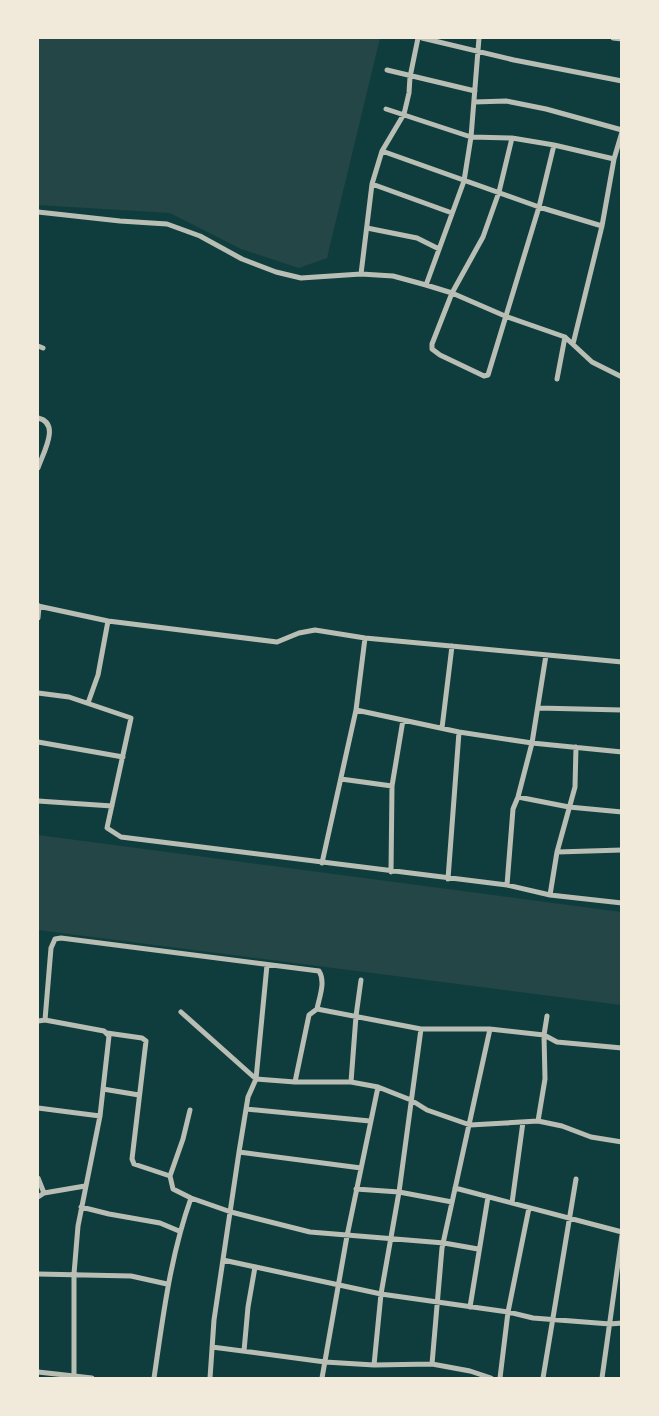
<svg xmlns="http://www.w3.org/2000/svg" width="659" height="1416" viewBox="0 0 659 1416" font-family="'Source Sans 3',sans-serif">
<rect width="100%" height="100%" fill="#0f3d3e"/>
<path fill="#244646" d="M 38,38 L 380,38 L 327,258 L 299,268 L 241,249 L 170,213 L 38,205 Z
M 38,835 L 621,912 L 621,1005 L 38,930 Z"/>
<g fill="none" stroke-linecap="round" stroke-linejoin="round">
<path stroke="#b8beb3" stroke-width="5" d="M 422,38 L 514,60 L 622,81
M 613,38 L 622,39
M 387,70 L 475,91
M 474,102 L 506,101 L 546,109 L 622,130
M 386,109 L 471,137 L 512,138 L 554,145 L 614,159
M 512,138 L 499,192 L 483,237 L 452,293 L 432,344 L 432,349 L 440,355 L 484,376 L 488,375 L 539,207 L 554,145
M 382,151 L 539,207 L 602,226
M 372,184 L 452,213
M 38,212 L 120,221 L 167,224 L 200,236 L 242,259 L 276,272 L 301,278 L 361,274 L 393,276 L 426,285 L 452,293 L 505,316 L 565,337 L 592,362 L 622,377
M 367,228 L 417,238 L 439,249
M 361,274 L 372,184 L 382,151 L 404,114 L 409,93 L 410,77 L 418,38
M 426,285 L 464,181 L 471,137 L 479,38
M 573,344 L 602,226 L 614,159 L 622,132
M 38,346 L 43,348
M 557,379 L 565,337
M 38,418 C 61,423 43,453 38,468
M 38,606 L 108,621 L 277,642 L 299,633 L 315,630 L 365,638 L 622,662
M 38,618 L 39,606
M 38,693 L 69,697 L 131,718 L 107,828 L 121,837 L 507,885 L 550,895 L 622,903
M 88,703 L 98,675 L 108,621
M 538,708 L 622,710
M 356,710 L 459,732 L 532,743 L 622,752
M 442,728 L 452,646
M 38,742 L 123,757
M 341,779 L 392,786
M 518,797 L 569,807 L 622,812
M 38,801 L 112,806
M 557,852 L 622,850
M 322,863 L 356,710 L 365,638
M 391,872 L 392,786 L 403,720
M 448,879 L 459,732
M 507,885 L 513,809 L 518,797 L 532,743 L 546,655
M 550,895 L 557,852 L 575,787 L 576,747
M 317,1009 L 421,1029 L 490,1029 L 544,1035 L 557,1042 L 622,1048
M 181,1012 L 256,1079 L 295,1082 L 351,1082 L 378,1087 L 411,1100 L 427,1110 L 470,1125 L 538,1121 L 562,1126 L 591,1137 L 622,1142
M 45,1020 L 51,948 L 55,939 L 61,938 L 319,971 C 326,982 319,998 317,1009
M 38,1021 L 45,1020 L 104,1031 L 109,1036 L 100,1116 L 78,1226 L 74,1274 L 74,1377
M 107,1033 L 142,1038 L 146,1041 L 132,1159 L 134,1164 L 170,1176 L 183,1139 L 190,1110
M 295,1082 L 309,1015 L 317,1009
M 351,1082 L 356,1016 L 361,980
M 103,1089 L 139,1095
M 38,1108 L 100,1116
M 246,1109 L 370,1121
M 538,1121 L 545,1079 L 544,1035 L 547,1016
M 239,1152 L 361,1168
M 170,1176 L 173,1189 L 191,1198 L 231,1212 L 310,1232 L 444,1243 L 478,1249
M 38,1178 L 44,1193
M 455,1188 L 622,1232
M 356,1189 L 399,1192 L 452,1202
M 38,1197 L 44,1193 L 85,1186
M 512,1203 L 523,1122
M 81,1207 L 109,1214 L 160,1223 L 179,1231
M 223,1260 L 381,1294 L 508,1312 L 533,1318 L 610,1324 L 622,1323
M 38,1274 L 131,1276 L 167,1284
M 470,1307 L 488,1197
M 212,1347 L 325,1362 L 374,1365 L 432,1364 L 470,1371 L 491,1378
M 244,1351 L 248,1307 L 255,1267
M 432,1364 L 442,1248 L 490,1029
M 374,1365 L 381,1294 L 399,1192 L 421,1029
M 38,1372 L 92,1378
M 154,1378 C 163,1317 170,1257 191,1198
M 210,1378 L 214,1320 L 239,1152 L 248,1097 L 256,1079 L 267,965
M 322,1378 L 347,1236 L 378,1087
M 500,1378 L 508,1312 L 529,1208
M 543,1378 L 576,1179
M 602,1378 L 622,1235"/>
</g>
<rect width="659" height="1416" fill="none" stroke="#f1e9da" stroke-width="78"/>
</svg>
